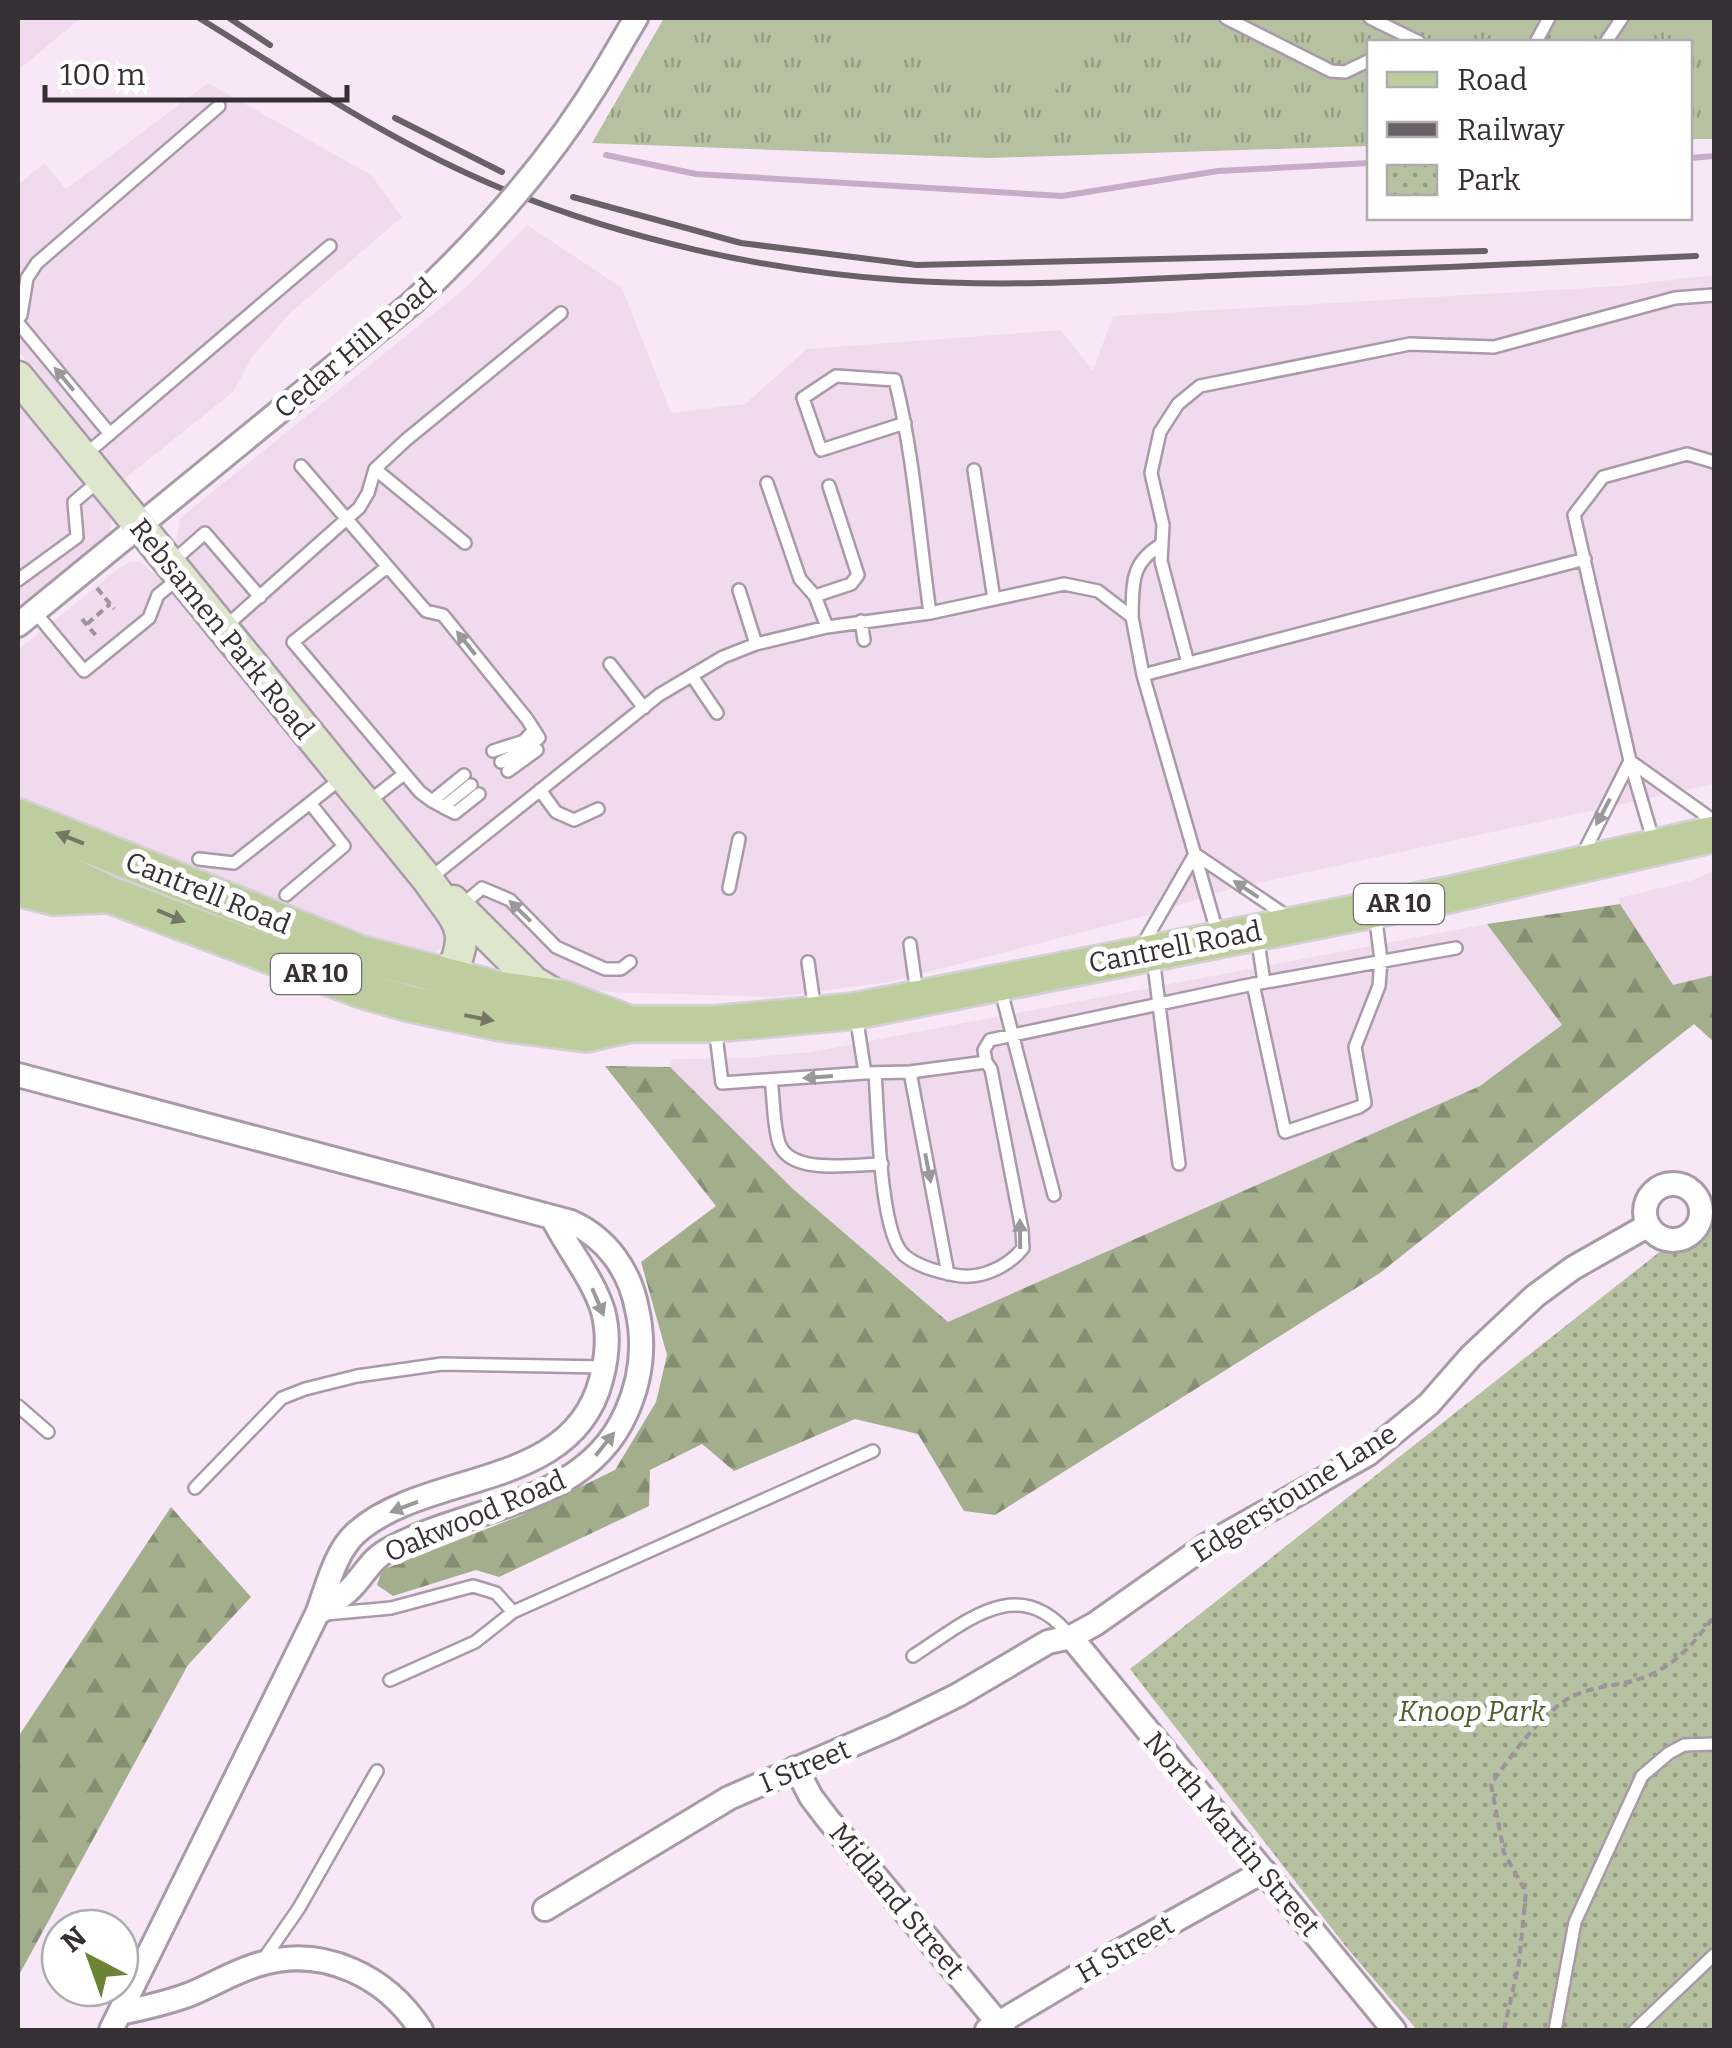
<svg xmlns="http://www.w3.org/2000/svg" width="1732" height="2048" viewBox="0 0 1732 2048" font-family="Bitter,serif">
<defs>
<pattern id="grass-tufts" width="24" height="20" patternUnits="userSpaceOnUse" patternTransform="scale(2.5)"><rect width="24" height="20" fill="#b5c1a0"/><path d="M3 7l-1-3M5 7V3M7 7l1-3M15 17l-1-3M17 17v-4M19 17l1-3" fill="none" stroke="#949d83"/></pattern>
<pattern id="forest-firs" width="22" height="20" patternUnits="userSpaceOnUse" patternTransform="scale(2.5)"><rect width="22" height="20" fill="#a2ae8c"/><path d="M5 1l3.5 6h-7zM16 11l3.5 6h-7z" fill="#858e73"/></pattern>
<pattern id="park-dots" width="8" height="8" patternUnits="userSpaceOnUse" patternTransform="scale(2.5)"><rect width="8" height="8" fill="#b5c1a0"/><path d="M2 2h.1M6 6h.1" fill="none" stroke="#949d83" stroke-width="1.8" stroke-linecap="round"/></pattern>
</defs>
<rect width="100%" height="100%" fill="#f8e8f7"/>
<path fill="#efdaee" d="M 18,18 L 81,18 L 18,70 Z
M 208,83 L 371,175 L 402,217 L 290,313 L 252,357 L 233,392 L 123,480 L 18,351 L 18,185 L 44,163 L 66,189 Z
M 527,225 L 622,288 L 671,413 L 745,404 L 807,349 L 1061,330 L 1093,371 L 1113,316 L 1620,286 L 1714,275 L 1714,784 L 1230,889 L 1141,917 L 890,982 L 774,997 L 609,992 L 573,987 L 531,958 L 485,912 L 423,962 L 18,800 L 18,650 L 118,569 L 130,562 L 141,562 L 162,581 L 230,664 L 255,641 L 176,543 L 180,518 L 463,290 Z
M 18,405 L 111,519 L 110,537 L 57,583 L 29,600 L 18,601 Z
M 1714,870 L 1714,975 L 1673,985 L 1620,904 L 1619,898 L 1693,880 Z
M 1487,924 L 1562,1025 L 1480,1086 L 948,1322 L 793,1189 L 670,1067 L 672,1059 L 745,1058 L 811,1052 Z"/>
<path fill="url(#grass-tufts)" d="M 664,18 L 1714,18 L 1714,139 L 1690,139 L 1690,42 L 1370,42 L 1369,146 L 989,158 L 592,143 Z"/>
<path fill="url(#forest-firs)" d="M 1620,904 L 1673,985 L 1714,975 L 1714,1042 L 1694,1024 L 1380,1273 L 995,1515 L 964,1511 L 918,1434 L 855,1419 L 734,1471 L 702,1444 L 650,1470 L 649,1506 L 499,1577 L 476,1570 L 393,1596 L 377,1585 L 382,1570 L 522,1515 L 615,1470 L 656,1402 L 667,1355 L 641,1262 L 716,1206 L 605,1066 L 670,1067 L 793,1189 L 948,1322 L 1480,1086 L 1562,1025 L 1487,924 Z
M 171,1507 L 251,1597 L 188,1665 L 18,1977 L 18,1737 Z"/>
<path fill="url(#park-dots)" d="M 1714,1209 L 1714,2030 L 1417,2030 L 1347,1948 L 1130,1669 Z"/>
<path fill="#b5c1a0" d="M 769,18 L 1079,18 L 1059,90 L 768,21 Z"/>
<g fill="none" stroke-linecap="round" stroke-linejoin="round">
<path stroke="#c8abc6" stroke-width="6" d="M 606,155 L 696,174 L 1062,196 L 1218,171 L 1370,163
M 1690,158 L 1714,156"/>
<defs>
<path id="lane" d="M 1226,18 L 1331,71 L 1345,72 L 1370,60
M 1370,18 L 1419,42
M 1536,42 L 1549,18
M 1606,42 L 1622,18
M 18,319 L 21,315 L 27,278 L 37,263 L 219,106
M 18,323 L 110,434
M 905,423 L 821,450 L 803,398 L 836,376 L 895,380 C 914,456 919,535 930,613
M 85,455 L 330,246
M 301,466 L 426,611 L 443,615 L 527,719 L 534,730 L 524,741 L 493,751
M 375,469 L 465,543
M 974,470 L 994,599
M 767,483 L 800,579 L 815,596 L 827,627
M 172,562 L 205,533 L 260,597
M 387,567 L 293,642 L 420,792 L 432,801 L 464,775
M 18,580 L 77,537 L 74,502 L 101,479
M 739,590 L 756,644
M 815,596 L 851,584 L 858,575 L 829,486
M 35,612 L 84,671 L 149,618 L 158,595 L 178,579
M 1132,617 C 1133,583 1130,563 1162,544
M 861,621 L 864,640
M 225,627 L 359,508 L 368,493 L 375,469 L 406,440 L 561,313
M 1188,663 L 1161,561 L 1163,525 L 1151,473 L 1160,432 L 1178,404 L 1200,386 L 1410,344 L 1494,347 L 1675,298 L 1714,295
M 610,664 L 644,708
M 1143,675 L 1585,559
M 692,676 L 717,713
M 1630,761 L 1714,821
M 501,762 L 528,748 L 539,738 L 534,730
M 508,771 L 537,750
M 540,790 L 556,812 L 574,820 L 598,809
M 432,801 L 443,807 L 471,785
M 368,802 L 404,774
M 443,807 L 455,813 L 479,794
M 1654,843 L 1630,761 L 1574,515 L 1603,477 L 1687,454 L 1714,462
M 1195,854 L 1291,919
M 199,859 L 234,863 L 343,777
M 1580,860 L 1630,761
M 428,880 L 659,695 L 723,657 L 756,644 L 827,627 L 930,613 L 1064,584 L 1098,591 L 1132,617 L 1143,675 L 1218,935
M 729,888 L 739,839
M 286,895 L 344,846 L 310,803
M 461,906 L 482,888 L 510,900 L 556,947 L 605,969 L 621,969 L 630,962
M 1257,935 L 1264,982
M 910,944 L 917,994
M 1142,946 L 1195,854
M 1153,957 L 1179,1164
M 808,962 L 815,1011
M 1253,984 L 1285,1132 L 1359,1107 L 1365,1103 L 1355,1047 L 1379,986 L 1381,960 L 1375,913
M 1000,987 L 1054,1195
M 856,1015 L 865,1073 L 910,1072 L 986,1062
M 715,1027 L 722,1083 L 865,1073
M 910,1072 L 948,1274
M 875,1073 C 878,1110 879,1232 904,1255 C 917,1266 938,1272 955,1275 C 979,1280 1007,1268 1023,1248 L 1022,1230 L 991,1069 L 986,1062 L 984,1050 L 990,1040 L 1244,986 L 1456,948
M 771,1080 C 774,1100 773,1124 779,1143 C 790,1176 855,1164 882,1164
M 18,1406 L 48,1432
M 195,1488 L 282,1398 L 305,1389 L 357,1376 L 442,1364 L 604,1367
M 326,1614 L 391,1608 L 473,1586 L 496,1593 L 513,1612 L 873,1451
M 913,1656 C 966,1622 1019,1571 1071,1637
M 390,1680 L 475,1642 L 513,1612
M 263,1960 L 299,1908 L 377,1771
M 1555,2030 L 1575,1922 L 1642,1776 L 1669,1753 L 1684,1745 L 1714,1744
M 1635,2030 L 1714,1955"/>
<path id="street" d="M 606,69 L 636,18
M 18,625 L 412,303
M 18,1075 L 571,1222 C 607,1238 630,1271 637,1309 C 645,1344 641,1380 626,1413 C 584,1507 470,1505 390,1549 C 372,1558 366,1572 353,1586 C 343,1597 329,1606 317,1614
M1645 1212a28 28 0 1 1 56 0a28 28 0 1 1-56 0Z
M 1071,1637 L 1394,2030
M 796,1768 L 811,1797 L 827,1818 L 1004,2030
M 545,1909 L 729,1798 L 893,1727 L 958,1695 L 1048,1642 L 1071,1637 L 1095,1624 L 1207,1545 L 1368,1454 L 1429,1404 L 1471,1356 L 1535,1296 L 1573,1268 L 1647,1226
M 120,2013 C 144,2008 166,2003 188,1995 C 213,1985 235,1971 260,1964 C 324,1945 387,1977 421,2030
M 111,2030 L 317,1614 C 327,1588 335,1551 357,1532 C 428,1470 572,1491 601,1380 C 607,1358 609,1333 603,1311 C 593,1278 567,1248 552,1217
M 987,2030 L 1113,1955 L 1264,1871"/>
<path id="secondary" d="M 18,377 L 428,880 C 456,921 475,929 448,978
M 453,901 L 534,982 L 559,997"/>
<path id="primary" d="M 18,817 L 362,954 L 496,989 L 561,998 L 630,1024
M 18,850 L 110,895 L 362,990 L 411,1004 L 501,1023 L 586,1034 L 631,1024 L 714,1024 L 855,1011 L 1448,895 L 1714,834
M 18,888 L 54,897 L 105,895"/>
</defs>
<use href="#lane" stroke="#a99aa8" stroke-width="16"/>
<use href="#street" stroke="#a99aa8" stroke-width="28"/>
<use href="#secondary" stroke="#a99aa8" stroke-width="35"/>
<use href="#primary" stroke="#d3d1d3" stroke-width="40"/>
<path stroke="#9e929d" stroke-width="4" stroke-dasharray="8 5" stroke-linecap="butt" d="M 97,588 L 114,609
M 82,619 L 98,638
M 87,624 L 110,604
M 1504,2030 L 1519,1963 L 1526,1892 L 1504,1853 L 1491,1784 C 1512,1755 1533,1724 1563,1702 C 1590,1683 1624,1688 1652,1674 C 1678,1662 1698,1639 1714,1616"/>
<use href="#lane" stroke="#fff" stroke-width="11"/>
<use href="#street" stroke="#fff" stroke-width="22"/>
<use href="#secondary" stroke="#dee6ce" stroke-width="30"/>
<use href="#primary" stroke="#becd9d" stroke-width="35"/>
<path stroke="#696068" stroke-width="6" d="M 199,18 C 295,77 392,143 498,187 C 623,239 764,271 899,280 C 1012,288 1123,280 1235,275 C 1389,270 1542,263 1696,256
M 229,18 L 270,45
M 395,118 L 502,172
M 573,197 L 741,243 L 917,265 L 1485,251"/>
<defs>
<path id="street-bridge" d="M 412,303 C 487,233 554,157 606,69"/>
</defs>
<use href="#street-bridge" stroke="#a99aa8" stroke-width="28" stroke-linecap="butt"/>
<use href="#street-bridge" stroke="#fff" stroke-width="22"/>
</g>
<defs><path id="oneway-solid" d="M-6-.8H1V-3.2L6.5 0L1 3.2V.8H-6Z" transform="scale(2.5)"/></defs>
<g fill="#9a989a">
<use href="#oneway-solid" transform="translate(64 379) rotate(-130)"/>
<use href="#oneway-solid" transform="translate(466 643) rotate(-129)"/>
<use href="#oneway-solid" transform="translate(1603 812) rotate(118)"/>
<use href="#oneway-solid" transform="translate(1246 889) rotate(-146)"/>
<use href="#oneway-solid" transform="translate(520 911) rotate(-136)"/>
<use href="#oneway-solid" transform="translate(818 1077) rotate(176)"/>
<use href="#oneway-solid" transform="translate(928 1168) rotate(79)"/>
<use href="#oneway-solid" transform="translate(1020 1234) rotate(-91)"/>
<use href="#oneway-solid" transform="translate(598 1302) rotate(67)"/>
<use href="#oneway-solid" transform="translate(605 1444) rotate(-51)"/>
<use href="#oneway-solid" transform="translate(404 1507) rotate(159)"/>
</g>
<g fill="#737764">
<use href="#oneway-solid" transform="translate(70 838) rotate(-158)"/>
<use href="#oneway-solid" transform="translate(171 916) rotate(23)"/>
<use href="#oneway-solid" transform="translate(479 1018) rotate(11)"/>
</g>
<g text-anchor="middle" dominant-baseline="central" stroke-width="10" stroke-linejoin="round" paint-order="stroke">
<g fill="#fff" stroke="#726e72" stroke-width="2.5">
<rect x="1354" y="884" width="90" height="40" rx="8"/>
<rect x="271" y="954" width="90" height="40" rx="8"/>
</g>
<g font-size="25" font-weight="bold" fill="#363035">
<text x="1399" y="904">AR 10</text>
<text x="316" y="974">AR 10</text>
</g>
<g font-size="28" fill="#363035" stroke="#fff">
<text transform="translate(355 348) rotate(-40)">Cedar Hill Road</text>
<text transform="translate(222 629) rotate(51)">Rebsamen Park Road</text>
<text transform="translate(208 893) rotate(22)">Cantrell Road</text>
<text transform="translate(1175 947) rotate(-11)">Cantrell Road</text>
<text transform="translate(1294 1493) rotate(-32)">Edgerstoune Lane</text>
<text transform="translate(475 1516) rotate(-23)">Oakwood Road</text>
<text transform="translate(805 1766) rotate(-23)">I Street</text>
<text transform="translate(1232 1834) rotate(50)">North Martin Street</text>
<text transform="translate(897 1901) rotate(50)">Midland Street</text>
<text transform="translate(1125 1949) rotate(-30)">H Street</text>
</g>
<g font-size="28" font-style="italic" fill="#4f5f2b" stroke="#fff">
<text x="1472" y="1711">Knoop Park</text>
</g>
</g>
<rect width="1732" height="2048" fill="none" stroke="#363035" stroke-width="40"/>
<rect x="1367" y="40" width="325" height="180" fill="#ffffff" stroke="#afacae" stroke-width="2.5"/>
<rect x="1387" y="72" width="50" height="15" fill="#becd9d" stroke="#afacae" stroke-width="2.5"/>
<text x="1457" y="90" font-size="30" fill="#363035">Road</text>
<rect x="1387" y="122" width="50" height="15" fill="#696068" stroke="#afacae" stroke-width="2.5"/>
<text x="1457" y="140" font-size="30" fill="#363035">Railway</text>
<rect x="1387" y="165" width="50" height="30" fill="url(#park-dots)" stroke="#afacae" stroke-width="2.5"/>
<text x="1457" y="190" font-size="30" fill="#363035">Park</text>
<g transform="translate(90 1958) rotate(319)"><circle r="48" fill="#ffffff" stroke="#afacae" stroke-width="2.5"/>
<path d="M0-8L18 38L0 25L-18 38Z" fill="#6c8335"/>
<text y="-15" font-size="28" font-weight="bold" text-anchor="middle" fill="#363035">N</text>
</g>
<path d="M45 85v15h302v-15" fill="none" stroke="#363035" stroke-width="5"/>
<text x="60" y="85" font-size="30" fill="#363035" stroke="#ffffff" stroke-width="8" paint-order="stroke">100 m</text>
</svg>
